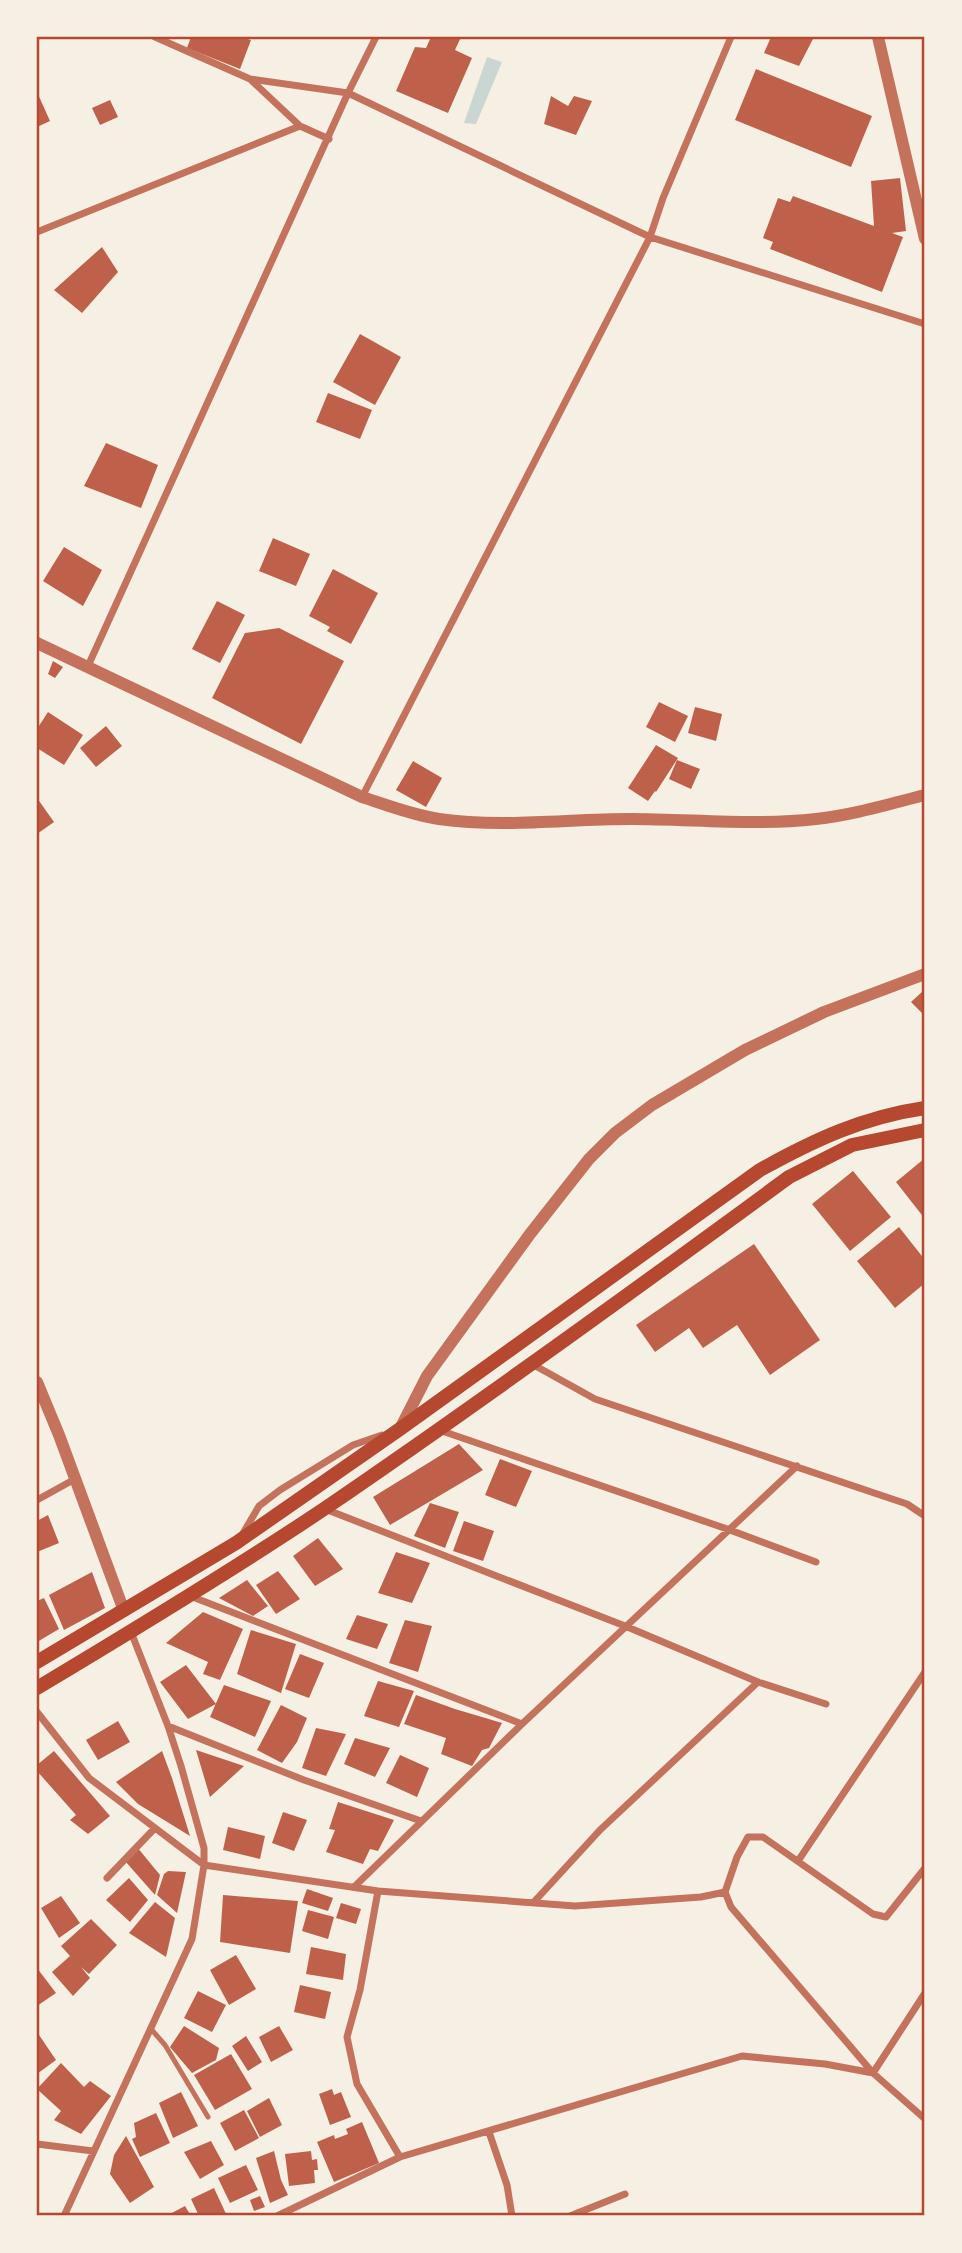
<svg xmlns="http://www.w3.org/2000/svg" width="962" height="2253" viewBox="0 0 962 2253" font-family="'Noto Serif',serif">
<rect width="100%" height="100%" fill="#f6efe4"/>
<path fill="#c9d6d2" d="M 487,57 L 502,62 L 476,124 L 464,123 Z"/>
<path fill="#bf614a" d="M 191,37 L 241,37 L 251,40 L 240,69 L 187,48 Z
M 431,37 L 461,37 L 455,50 L 472,58 L 448,113 L 396,91 L 415,47 L 426,48 Z
M 771,37 L 814,37 L 799,66 L 764,53 Z
M 756,69 L 872,116 L 851,167 L 735,120 Z
M 37,92 L 50,121 L 37,127 Z
M 551,96 L 568,106 L 574,96 L 592,101 L 576,135 L 544,124 Z
M 110,100 L 118,117 L 100,125 L 92,108 Z
M 900,178 L 906,231 L 892,233 L 903,237 L 882,292 L 770,249 L 773,242 L 763,238 L 778,198 L 790,202 L 793,196 L 874,226 L 871,181 Z
M 102,247 L 118,272 L 82,313 L 54,290 Z
M 360,334 L 401,357 L 375,405 L 333,382 Z
M 328,393 L 372,410 L 360,439 L 316,422 Z
M 106,443 L 158,465 L 141,508 L 84,486 Z
M 273,538 L 310,554 L 296,586 L 259,571 Z
M 64,547 L 102,570 L 83,606 L 43,581 Z
M 333,569 L 378,593 L 351,644 L 327,631 L 330,627 L 309,616 Z
M 217,601 L 245,615 L 220,663 L 192,649 Z
M 279,628 L 344,661 L 301,744 L 212,698 L 245,633 Z
M 53,661 L 63,667 L 55,678 L 48,674 Z
M 659,702 L 688,716 L 675,742 L 646,727 Z
M 695,707 L 722,714 L 716,741 L 688,733 Z
M 48,712 L 83,735 L 64,765 L 37,748 L 37,729 Z
M 106,726 L 122,746 L 96,767 L 80,748 Z
M 656,745 L 678,758 L 656,792 L 655,791 L 648,801 L 628,788 Z
M 677,760 L 700,769 L 691,789 L 669,779 Z
M 413,761 L 442,778 L 426,807 L 396,790 Z
M 37,798 L 54,822 L 37,834 Z
M 923,991 L 925,993 L 925,1016 L 911,1002 Z
M 925,1158 L 925,1219 L 896,1182 Z
M 853,1171 L 891,1217 L 850,1251 L 812,1204 Z
M 899,1227 L 925,1260 L 925,1283 L 895,1308 L 857,1261 Z
M 754,1244 L 820,1340 L 770,1375 L 737,1325 L 703,1348 L 689,1328 L 655,1352 L 636,1325 Z
M 459,1444 L 483,1470 L 390,1525 L 373,1497 Z
M 500,1459 L 532,1471 L 516,1507 L 485,1495 Z
M 430,1503 L 459,1512 L 445,1548 L 414,1536 Z
M 48,1515 L 59,1543 L 37,1552 L 37,1521 Z
M 464,1521 L 494,1531 L 483,1561 L 453,1551 Z
M 318,1538 L 343,1569 L 315,1586 L 293,1556 Z
M 396,1552 L 430,1563 L 412,1603 L 378,1593 Z
M 278,1571 L 300,1599 L 276,1614 L 256,1585 Z
M 92,1572 L 105,1608 L 64,1630 L 49,1595 Z
M 247,1580 L 268,1606 L 253,1616 L 219,1598 Z
M 44,1598 L 59,1629 L 37,1642 L 37,1601 Z
M 203,1612 L 243,1629 L 220,1680 L 203,1674 L 208,1662 L 166,1643 Z
M 357,1615 L 388,1624 L 377,1649 L 346,1639 Z
M 405,1620 L 432,1626 L 418,1672 L 389,1663 Z
M 251,1630 L 296,1644 L 281,1693 L 237,1674 Z
M 300,1654 L 324,1663 L 309,1698 L 285,1689 Z
M 186,1665 L 216,1704 L 188,1719 L 160,1682 Z
M 378,1681 L 414,1691 L 399,1727 L 364,1716 Z
M 224,1685 L 271,1701 L 255,1737 L 210,1717 Z
M 416,1695 L 455,1709 L 502,1723 L 489,1748 L 482,1750 L 472,1766 L 441,1754 L 446,1738 L 404,1724 Z
M 281,1705 L 307,1718 L 297,1742 L 282,1763 L 257,1750 Z
M 118,1721 L 130,1742 L 98,1760 L 86,1740 Z
M 316,1728 L 346,1734 L 326,1776 L 302,1768 Z
M 355,1738 L 390,1748 L 375,1777 L 344,1764 Z
M 196,1750 L 244,1766 L 210,1797 Z
M 54,1751 L 110,1816 L 88,1834 L 70,1820 L 76,1815 L 37,1771 L 37,1765 Z
M 162,1751 L 172,1778 L 190,1836 L 138,1804 L 116,1782 Z
M 400,1755 L 429,1768 L 417,1797 L 386,1783 Z
M 338,1802 L 394,1820 L 378,1851 L 370,1849 L 363,1864 L 326,1852 L 335,1830 L 329,1829 Z
M 283,1812 L 307,1820 L 294,1851 L 272,1843 Z
M 228,1827 L 265,1836 L 260,1859 L 223,1850 Z
M 137,1847 L 160,1875 L 155,1895 L 125,1861 Z
M 168,1871 L 186,1872 L 177,1913 L 157,1895 L 164,1874 Z
M 129,1878 L 148,1900 L 130,1922 L 106,1900 Z
M 307,1889 L 333,1898 L 328,1911 L 302,1903 Z
M 223,1895 L 298,1901 L 290,1953 L 220,1942 Z
M 61,1896 L 80,1923 L 59,1938 L 41,1908 Z
M 155,1902 L 175,1918 L 166,1957 L 129,1933 Z
M 341,1903 L 361,1909 L 356,1924 L 336,1918 Z
M 308,1910 L 334,1917 L 328,1939 L 302,1931 Z
M 91,1919 L 117,1945 L 89,1974 L 81,1967 L 90,1978 L 73,1996 L 52,1972 L 70,1956 L 61,1946 Z
M 311,1947 L 346,1954 L 343,1980 L 306,1974 Z
M 236,1955 L 256,1989 L 229,2005 L 210,1970 Z
M 37,1968 L 56,1993 L 37,2006 Z
M 300,1985 L 331,1992 L 325,2019 L 294,2012 Z
M 198,1991 L 226,2005 L 212,2032 L 184,2018 Z
M 184,2026 L 219,2048 L 216,2060 L 192,2073 L 170,2047 Z
M 279,2026 L 293,2050 L 271,2062 L 259,2037 Z
M 37,2032 L 56,2060 L 37,2074 Z
M 246,2036 L 262,2062 L 248,2071 L 232,2046 Z
M 231,2054 L 252,2089 L 215,2110 L 194,2075 Z
M 61,2063 L 84,2087 L 90,2081 L 111,2096 L 81,2134 L 54,2120 L 61,2111 L 37,2089 Z
M 332,2089 L 334,2095 L 341,2092 L 351,2117 L 330,2125 L 319,2094 Z
M 181,2092 L 198,2126 L 173,2138 L 159,2103 Z
M 269,2098 L 282,2125 L 260,2137 L 247,2111 Z
M 244,2110 L 259,2138 L 235,2151 L 220,2123 Z
M 156,2113 L 170,2143 L 140,2157 L 132,2139 L 136,2137 L 134,2123 Z
M 362,2122 L 379,2163 L 334,2182 L 317,2142 L 334,2135 L 335,2139 L 348,2134 L 346,2129 Z
M 126,2136 L 154,2187 L 130,2203 L 110,2174 L 114,2155 Z
M 211,2141 L 224,2165 L 200,2179 L 184,2152 Z
M 274,2151 L 281,2180 L 288,2195 L 270,2203 L 256,2158 Z
M 311,2151 L 312,2160 L 317,2159 L 318,2170 L 314,2170 L 315,2183 L 289,2186 L 285,2154 Z
M 246,2165 L 258,2190 L 230,2203 L 218,2178 Z
M 214,2188 L 227,2216 L 199,2216 L 191,2199 Z
M 260,2196 L 265,2207 L 254,2211 L 250,2200 Z
M 185,2206 L 191,2216 L 166,2216 Z"/>
<g fill="none" stroke-linecap="round" stroke-linejoin="round">
<path stroke="#c5725c" stroke-width="5" d="M 151,2029 L 165,2045 L 208,2117"/>
<path stroke="#c5725c" stroke-width="7" d="M 155,37 L 250,79 L 348,93 L 650,237 L 925,324
M 251,80 L 300,126 L 329,139
M 37,232 L 300,126
M 88,666 L 348,93 L 376,37
M 362,797 L 650,237 L 663,198 L 731,37
M 532,1364 L 595,1399 L 907,1504 L 925,1516
M 439,1430 L 730,1530 L 816,1562
M 37,1500 L 75,1479
M 325,1509 L 625,1626 L 758,1682 L 826,1704
M 242,1535 L 259,1506 L 280,1490 L 353,1445 L 382,1435
M 190,1596 L 522,1724
M 37,1712 L 89,1778 L 204,1865 L 378,1891 L 575,1906 L 701,1897 L 725,1892 L 731,1907 L 873,2073 L 925,2119
M 168,1726 L 304,1780 L 421,1821
M 798,1861 L 925,1672
M 107,1878 L 155,1828
M 354,1887 L 522,1724 L 797,1466
M 378,1891 L 360,1990 L 347,2037 L 357,2084 L 400,2157
M 725,1892 L 737,1857 L 748,1837 L 763,1837 L 873,1914 L 886,1917 L 925,1868
M 533,1903 L 600,1830 L 758,1682
M 489,2132 L 507,2185 L 512,2216
M 37,2144 L 93,2151
M 64,2216 L 192,1939 L 204,1865 L 204,1848 L 181,1766 L 168,1726 L 131,1632
M 277,2216 L 400,2157 L 742,2056 L 825,2064 L 873,2073 L 925,1993
M 570,2216 L 625,2194"/>
<path stroke="#c5725c" stroke-width="12" d="M 878,37 L 925,239
M 37,643 L 362,797 C 387,805 412,815 439,819 C 502,828 567,819 630,819 C 692,819 755,826 816,819 C 853,815 889,804 925,795
M 37,1382 L 59,1435 L 124,1611
M 400,1429 L 427,1376 L 530,1234 L 589,1159 L 615,1133 L 652,1105 L 745,1050 L 824,1012 L 925,974"/>
<path stroke="#b5482f" stroke-width="14" d="M 37,1662 L 236,1543 L 400,1429 L 760,1170 C 814,1140 863,1117 925,1108
M 37,1688 C 134,1630 230,1572 324,1509 C 481,1402 635,1290 789,1177 L 852,1145 L 925,1130"/>
</g>
<rect width="962" height="2253" fill="none" stroke="#f6efe4" stroke-width="77"/>
<rect x="38" y="38" width="885" height="2176" fill="none" stroke="#b5482f" stroke-width="2.5"/>
</svg>
